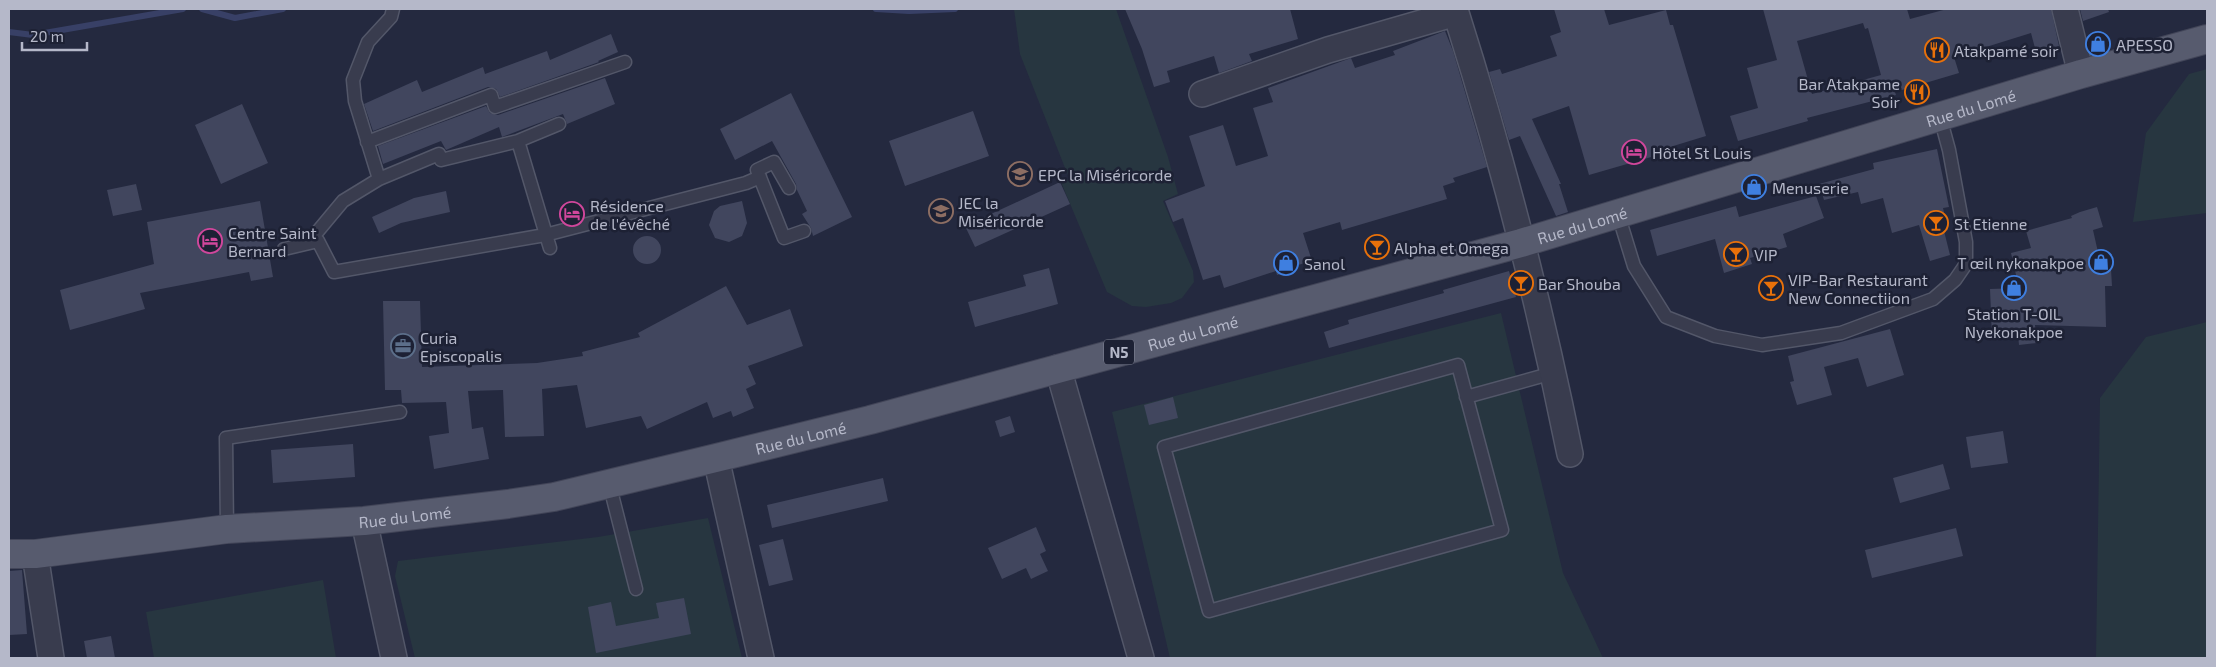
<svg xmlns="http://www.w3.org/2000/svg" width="2216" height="667" viewBox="0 0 2216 667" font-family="'Exo 2',sans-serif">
<rect width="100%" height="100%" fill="#24293f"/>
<path fill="#273640" d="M 1014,9 L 1116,9 L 1168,157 L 1178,194 L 1163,201 L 1193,271 L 1194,282 L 1182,298 L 1171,303 L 1146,307 L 1132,306 L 1107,292 L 1061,182 L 1069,178 L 1020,54 Z
M 2207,69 L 2207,213 L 2133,222 L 2146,133 L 2189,74 Z
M 1501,313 L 1563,573 L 1603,658 L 1170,658 L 1112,412 Z
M 2207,322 L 2207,658 L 2096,658 L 2100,398 L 2146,337 Z
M 708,518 L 742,658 L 415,658 L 395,576 L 398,561 L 598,537 Z
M 323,580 L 336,658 L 154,658 L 146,612 Z"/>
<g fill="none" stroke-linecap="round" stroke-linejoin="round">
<path stroke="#384066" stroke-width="6" d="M 202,9 L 235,18 L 283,9
M 876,9 L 909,11 L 955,9
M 9,32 L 33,35 L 183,9"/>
</g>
<path fill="#41465e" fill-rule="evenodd" d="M 1125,9 L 1290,9 L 1298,39 L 1249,54 L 1252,61 L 1219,73 L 1214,56 L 1167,71 L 1170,82 L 1154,87 L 1142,49 Z
M 1554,9 L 1604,9 L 1609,25 L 1666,10 L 1670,25 L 1673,25 L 1706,136 L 1670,147 L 1672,151 L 1589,175 L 1569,106 L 1532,119 L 1561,184 L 1559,184 L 1568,212 L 1556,216 L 1520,136 L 1509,140 L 1489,72 L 1500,69 L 1502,74 L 1557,56 L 1550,36 L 1561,32 Z
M 1763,9 L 1907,9 L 1910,19 L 1947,9 L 2051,9 L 2059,46 L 2036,52 L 2031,33 L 1954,57 L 1959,73 L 1895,92 L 1896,95 L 1807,118 L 1808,121 L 1738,141 L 1730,116 L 1758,108 L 1747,68 L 1777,60 ZM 1863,23 L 1865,29 L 1868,28 L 1881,75 L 1812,94 L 1797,41 Z
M 2080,9 L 2108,9 L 2109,12 L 2083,21 Z
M 1445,31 L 1453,51 L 1487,167 L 1453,178 L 1455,182 L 1443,186 L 1447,199 L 1342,230 L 1340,222 L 1303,233 L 1312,261 L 1298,265 L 1298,268 L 1277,275 L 1276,271 L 1224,288 L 1220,275 L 1203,280 L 1183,218 L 1173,222 L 1165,201 L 1205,186 L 1189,136 L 1223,125 L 1236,166 L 1268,156 L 1253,108 L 1273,102 L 1268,88 L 1351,58 L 1355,68 L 1395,55 L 1393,51 Z
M 611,34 L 618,52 L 598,61 L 599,62 L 500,97 L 496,89 L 488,87 L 373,131 L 364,104 L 417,80 L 422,92 L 483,67 L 485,74 L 547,51 L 550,60 Z
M 605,78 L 615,104 L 567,124 L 563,114 L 502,137 L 499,127 L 446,150 L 441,141 L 383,164 L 378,146 L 486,106 L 490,113 L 498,115 Z
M 791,93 L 852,217 L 813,236 L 811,228 L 802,214 L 807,211 L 797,190 L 796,184 L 772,141 L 735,160 L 720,129 Z
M 242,104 L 268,163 L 221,184 L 195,125 Z
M 973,111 L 989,156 L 905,186 L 889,141 Z
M 1937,149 L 1949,207 L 1943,208 L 1948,230 L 1944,231 L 1950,255 L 1930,261 L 1919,225 L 1892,233 L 1883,198 L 1861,204 L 1858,192 L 1824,200 L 1819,184 L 1874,169 L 1873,163 Z
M 1060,182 L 1070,204 L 975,247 L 965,226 Z
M 136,184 L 142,210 L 113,216 L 107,190 Z
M 446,191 L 450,212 L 401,223 L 379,233 L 372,217 L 414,198 Z
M 1816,196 L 1824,218 L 1783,234 L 1787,247 L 1750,258 L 1752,264 L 1724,273 L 1715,239 L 1657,256 L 1650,230 L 1736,206 L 1739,217 Z
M 260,201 L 273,277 L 251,281 L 249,272 L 140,293 L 145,309 L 70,330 L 60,290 L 154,264 L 147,222 Z
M 742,201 L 747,223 L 742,236 L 729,242 L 715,238 L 709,225 L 714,211 L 720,206 Z
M 2097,207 L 2103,227 L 2093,230 L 2102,270 L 2111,269 L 2112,286 L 2105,286 L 2106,327 L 2035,325 L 2037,343 L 2019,345 L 2018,335 L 1992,337 L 1990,289 L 2019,288 L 2011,253 L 2031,248 L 2026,231 L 2072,218 L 2071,216 L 2080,212 Z
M633 250a14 14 0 1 1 28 0a14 14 0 1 1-28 0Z
M 1049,268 L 1058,304 L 975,327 L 968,302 L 1026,286 L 1023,275 Z
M 1509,271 L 1516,297 L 1329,348 L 1324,332 L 1349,324 L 1348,320 L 1444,293 L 1443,290 Z
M 726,286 L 747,325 L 790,309 L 803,346 L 748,366 L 756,384 L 746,389 L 754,408 L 733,417 L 731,411 L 713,418 L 707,402 L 647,429 L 641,416 L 586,428 L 577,385 L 542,389 L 544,436 L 505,437 L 503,390 L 468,391 L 472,429 L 483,427 L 489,459 L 434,469 L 429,436 L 449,433 L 446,402 L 402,403 L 401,390 L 385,390 L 383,301 L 420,301 L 422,367 L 537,363 L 583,356 L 582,352 L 640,337 L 638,333 Z
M 1890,329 L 1904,375 L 1867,387 L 1858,358 L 1824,367 L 1832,395 L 1797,405 L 1790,382 L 1794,381 L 1788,356 Z
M 1173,397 L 1178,418 L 1149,425 L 1144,405 Z
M 1010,416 L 1015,432 L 1000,437 L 995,421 Z
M 2003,431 L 2008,463 L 1971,468 L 1966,437 Z
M 353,444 L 355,477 L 273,483 L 271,450 Z
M 1943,464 L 1950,489 L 1900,503 L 1893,478 Z
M 883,478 L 888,501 L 772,528 L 767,505 Z
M 1036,527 L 1046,551 L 1040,554 L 1048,571 L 1031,579 L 1026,568 L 1002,579 L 988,548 Z
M 1956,528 L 1963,556 L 1872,578 L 1865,550 Z
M 783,539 L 793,580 L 769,586 L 759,545 Z
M 22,570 L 27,634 L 9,635 L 9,571 Z
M 684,598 L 691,634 L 596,653 L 588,607 L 611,602 L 616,626 L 659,618 L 656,603 Z
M 111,636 L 115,658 L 87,658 L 84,641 Z"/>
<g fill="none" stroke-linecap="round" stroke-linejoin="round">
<defs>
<path id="service" d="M 518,141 L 550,248
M 367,142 L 491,95 L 495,107 L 625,62
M 379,179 L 355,101 L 353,80 L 368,42 L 391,17 L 393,9
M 789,188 L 774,162 L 757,170 L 784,238 L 804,231
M 1618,214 L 1634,266 L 1666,317 L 1715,336 L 1762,345 L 1841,333 L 1933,299 L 1955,280 L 1966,264 L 1966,242 L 1949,150 L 1940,117
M 308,243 L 343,201 L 379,179 L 439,154 L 441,160 L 518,141 L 559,124
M 284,249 L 318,241 L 334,272 L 545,235 L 746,183 L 760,177
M 1458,365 L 1502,530 L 1209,611 L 1164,447 Z
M 1466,397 L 1553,373
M 609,483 L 636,589
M 227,529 L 226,438 L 400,412"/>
<path id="minor" d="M 2065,9 L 2081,74
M 1202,94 L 1328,50 L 1456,13 C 1502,158 1540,305 1570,454
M 1058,368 L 1141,658
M 716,458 L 761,658
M 364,521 L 394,658
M 35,554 L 51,658"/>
<g id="primary">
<path id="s1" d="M 9,554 L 35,554 L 227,529 L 364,521 L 508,504 L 554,497 L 716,458 L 870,420 L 1521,243 L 2081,74 L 2207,39"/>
</g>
</defs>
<use href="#service" stroke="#535769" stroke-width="15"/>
<use href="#minor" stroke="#535769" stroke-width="28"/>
<use href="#primary" stroke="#424558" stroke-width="30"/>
<use href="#service" stroke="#393c4e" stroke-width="12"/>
<use href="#minor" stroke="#393c4e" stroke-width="25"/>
<use href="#primary" stroke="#575b6e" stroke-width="28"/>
</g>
<defs>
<symbol id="shop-ring" viewBox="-11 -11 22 22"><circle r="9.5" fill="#1d2134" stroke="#3f7fe0" stroke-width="1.5"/><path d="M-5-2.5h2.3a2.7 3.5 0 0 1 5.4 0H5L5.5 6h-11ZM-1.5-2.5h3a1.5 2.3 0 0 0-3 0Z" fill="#3f7fe0"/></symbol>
<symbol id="restaurant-ring" viewBox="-11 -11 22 22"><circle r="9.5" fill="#1d2134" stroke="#e8710a" stroke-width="1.5"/><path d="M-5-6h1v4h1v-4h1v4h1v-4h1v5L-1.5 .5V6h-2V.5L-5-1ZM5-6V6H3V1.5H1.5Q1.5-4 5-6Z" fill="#e8710a"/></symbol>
<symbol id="hotel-ring" viewBox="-11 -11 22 22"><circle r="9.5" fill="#1d2134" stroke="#d1479c" stroke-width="1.5"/><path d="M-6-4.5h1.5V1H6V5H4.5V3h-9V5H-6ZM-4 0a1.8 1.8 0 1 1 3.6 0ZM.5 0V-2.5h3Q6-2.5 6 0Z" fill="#d1479c"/></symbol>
<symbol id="school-ring" viewBox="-11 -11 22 22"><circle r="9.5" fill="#1d2134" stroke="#8d6e63" stroke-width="1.5"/><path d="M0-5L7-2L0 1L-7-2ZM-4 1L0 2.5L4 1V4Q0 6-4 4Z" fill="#8d6e63"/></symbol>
<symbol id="bar-ring" viewBox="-11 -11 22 22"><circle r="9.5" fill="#1d2134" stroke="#e8710a" stroke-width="1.5"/><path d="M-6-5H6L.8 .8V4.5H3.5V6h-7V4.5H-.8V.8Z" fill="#e8710a"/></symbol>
<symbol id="office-ring" viewBox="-11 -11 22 22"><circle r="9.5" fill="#1d2134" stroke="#5c6f8a" stroke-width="1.5"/><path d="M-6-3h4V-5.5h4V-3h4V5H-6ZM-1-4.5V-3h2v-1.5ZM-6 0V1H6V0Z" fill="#5c6f8a"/></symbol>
</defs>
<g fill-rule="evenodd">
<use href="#shop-ring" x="2084" y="30" width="28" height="28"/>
<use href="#restaurant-ring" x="1923" y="36" width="28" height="28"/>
<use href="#restaurant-ring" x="1903" y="78" width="28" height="28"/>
<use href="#hotel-ring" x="1620" y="138" width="28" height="28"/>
<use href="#school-ring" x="1006" y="160" width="28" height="28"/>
<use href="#shop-ring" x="1740" y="173" width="28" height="28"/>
<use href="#school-ring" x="927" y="197" width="28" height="28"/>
<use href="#hotel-ring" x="558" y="200" width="28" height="28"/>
<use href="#bar-ring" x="1922" y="209" width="28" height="28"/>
<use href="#hotel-ring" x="196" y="227" width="28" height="28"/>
<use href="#bar-ring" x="1363" y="233" width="28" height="28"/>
<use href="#bar-ring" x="1722" y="240" width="28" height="28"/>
<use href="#shop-ring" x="2087" y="248" width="28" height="28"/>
<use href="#shop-ring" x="1272" y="249" width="28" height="28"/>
<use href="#bar-ring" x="1507" y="269" width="28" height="28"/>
<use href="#bar-ring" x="1757" y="274" width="28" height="28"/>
<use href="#shop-ring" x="2000" y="274" width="28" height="28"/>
<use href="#office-ring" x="389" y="332" width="28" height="28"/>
</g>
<g text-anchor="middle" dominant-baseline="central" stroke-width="5" stroke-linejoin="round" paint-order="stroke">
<rect fill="#1d2134" stroke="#878b9c" stroke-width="1" x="1104" y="339.5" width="30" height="25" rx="4"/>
<g font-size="15" font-weight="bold" fill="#b5b8c9">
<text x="1119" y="352">N5</text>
</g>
<g font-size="16" fill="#b5b8c9" stroke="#1d2134" text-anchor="start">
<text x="2116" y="44">APESSO</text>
<text x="1954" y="50">Atakpamé soir</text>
<text x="1900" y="83" text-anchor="end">Bar Atakpame<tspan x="1900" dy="18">Soir</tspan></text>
<text x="1652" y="152">Hôtel St Louis</text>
<text x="1038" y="174">EPC la Miséricorde</text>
<text x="1772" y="187">Menuserie</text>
<text x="958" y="202">JEC la<tspan x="958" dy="18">Miséricorde</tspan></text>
<text x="590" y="205">Résidence<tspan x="590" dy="18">de l'évêché</tspan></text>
<text x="1954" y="223">St Etienne</text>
<text x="228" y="232">Centre Saint<tspan x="228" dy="18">Bernard</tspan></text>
<text x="1394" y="247">Alpha et Omega</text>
<text x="1754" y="254">VIP</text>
<text x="2084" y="262" text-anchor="end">T œil nykonakpoe</text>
<text x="1304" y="263">Sanol</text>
<text x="1788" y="279">VIP-Bar Restaurant<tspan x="1788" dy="18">New Connectiion</tspan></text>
<text x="1538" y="283">Bar Shouba</text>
<text x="2014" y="313" text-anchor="middle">Station T-OIL<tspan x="2014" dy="18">Nyekonakpoe</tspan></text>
<text x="420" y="337">Curia<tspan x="420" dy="18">Episcopalis</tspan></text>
</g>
<g font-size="16" fill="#b5b8c9" stroke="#1d2134">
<text stroke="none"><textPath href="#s1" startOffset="2018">Rue du Lomé</textPath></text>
<text stroke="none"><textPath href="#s1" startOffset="1612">Rue du Lomé</textPath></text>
<text stroke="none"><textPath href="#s1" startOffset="1208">Rue du Lomé</textPath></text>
<text stroke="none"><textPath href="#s1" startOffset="802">Rue du Lomé</textPath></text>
<text stroke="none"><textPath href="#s1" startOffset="398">Rue du Lomé</textPath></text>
</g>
</g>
<rect width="2216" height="667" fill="none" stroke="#b5b8c9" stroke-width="20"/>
<path d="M22 42v8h65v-8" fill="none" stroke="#b5b8c9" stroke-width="2.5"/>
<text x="30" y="42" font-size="15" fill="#b5b8c9" stroke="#1d2134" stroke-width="4" paint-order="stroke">20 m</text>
</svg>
